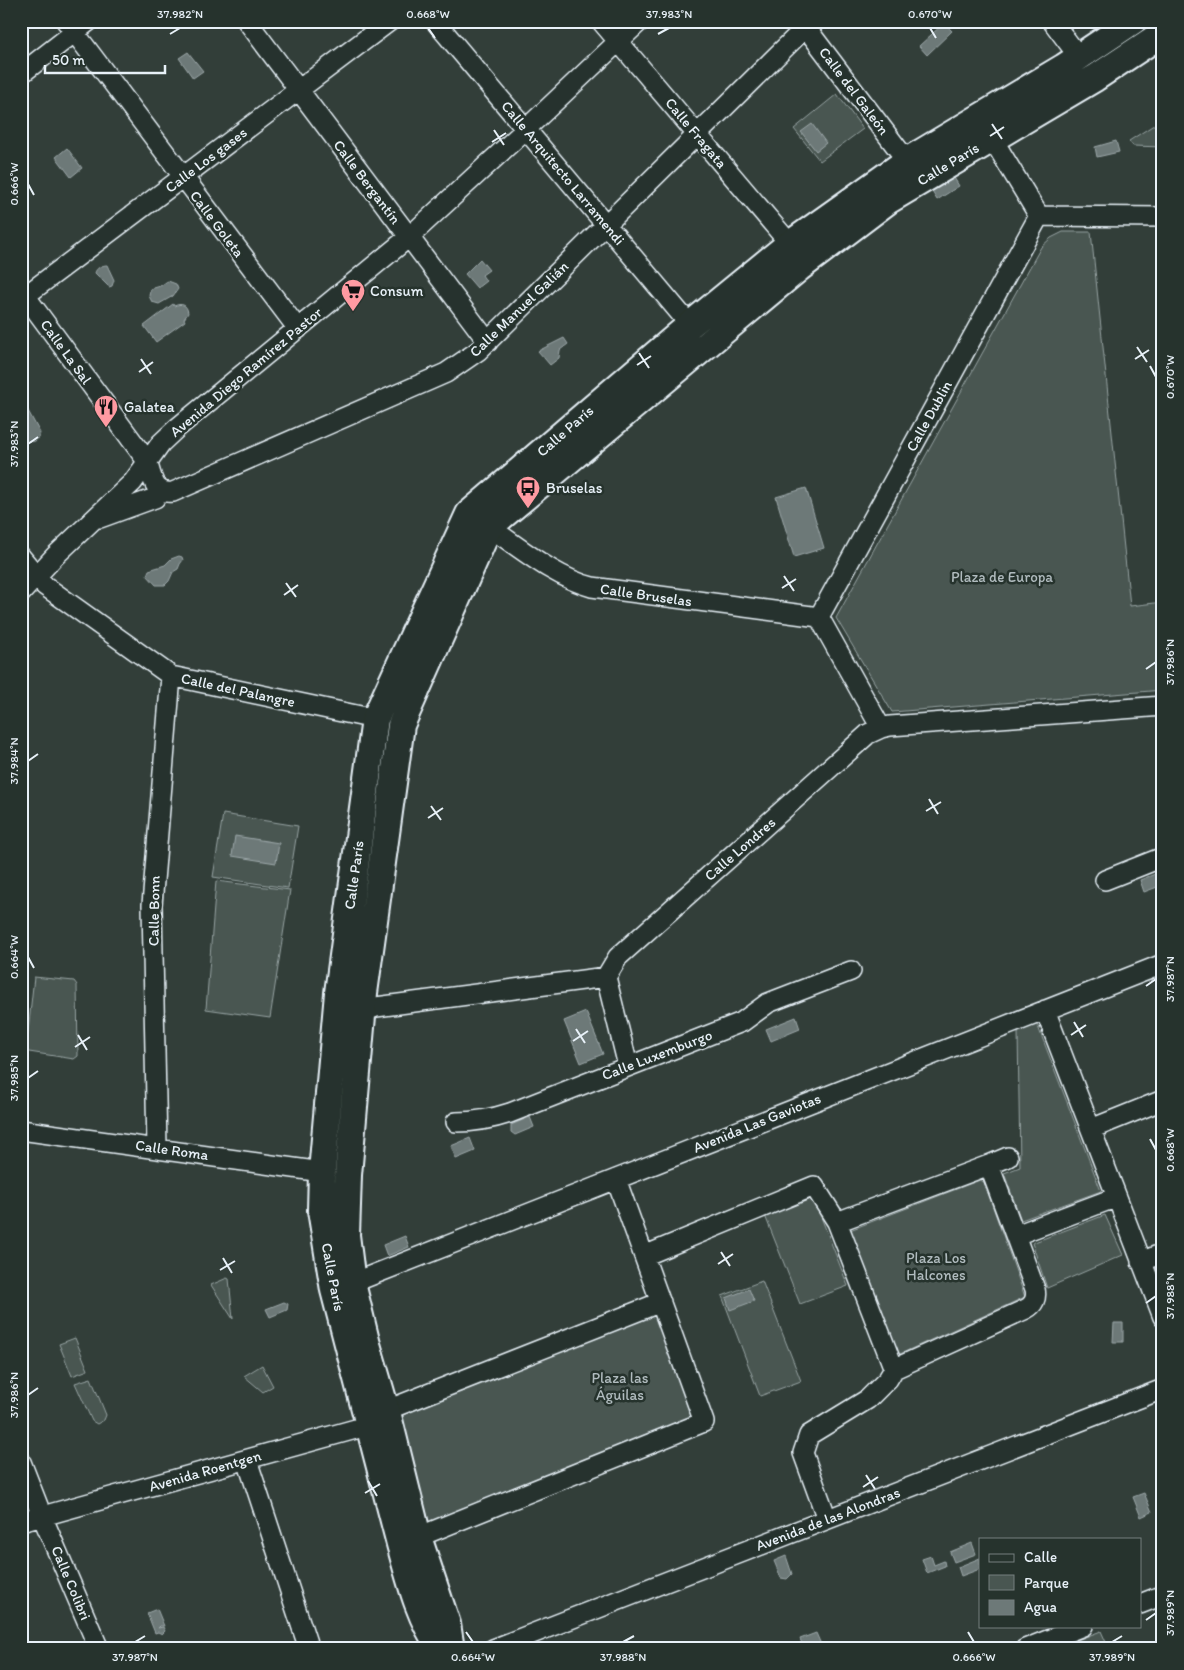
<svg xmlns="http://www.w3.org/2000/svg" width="1184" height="1670" viewBox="0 0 1184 1670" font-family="Itim,sans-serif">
<rect width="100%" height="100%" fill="#323e39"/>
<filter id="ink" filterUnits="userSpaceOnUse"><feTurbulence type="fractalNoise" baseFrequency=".02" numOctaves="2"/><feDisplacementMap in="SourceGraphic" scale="10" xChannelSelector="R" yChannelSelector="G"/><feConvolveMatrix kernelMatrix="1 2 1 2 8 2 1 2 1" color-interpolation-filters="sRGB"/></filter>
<g filter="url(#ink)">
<path fill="#495651" stroke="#98a4a4" d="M 837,94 L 863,129 L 820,161 L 794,129 Z
M 1163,119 L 1163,147 L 1133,146 L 1129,141 Z
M 1063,232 L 1091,232 L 1130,606 L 1163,602 L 1163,690 L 892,712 L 836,618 L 1041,247 L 1051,238 Z
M 223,814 L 298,826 L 288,888 L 213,877 Z
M 216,881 L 290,890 L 270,1018 L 206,1009 Z
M 34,977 L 74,981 L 77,985 L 78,1056 L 74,1059 L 29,1052 L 26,1050 Z
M 1037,1024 L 1101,1191 L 1021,1220 L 1004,1173 L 1020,1167 L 1018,1031 Z
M 980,1180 L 984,1182 L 1025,1297 L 900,1354 L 897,1353 L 850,1230 Z
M 812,1194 L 848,1286 L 800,1304 L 764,1213 Z
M 1105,1215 L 1123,1255 L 1047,1288 L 1032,1243 Z
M 227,1278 L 229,1279 L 233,1319 L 211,1285 Z
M 762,1281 L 801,1381 L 760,1396 L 722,1296 Z
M 654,1310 L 694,1417 L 428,1525 L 397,1415 Z
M 75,1338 L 88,1370 L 72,1376 L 59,1344 Z
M 262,1365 L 273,1386 L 263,1392 L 244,1376 Z
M 91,1378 L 106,1415 L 104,1420 L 97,1424 L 92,1421 L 75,1383 Z
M 1101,1631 L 1109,1649 L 1054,1649 Z"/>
<path fill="#6d7978" stroke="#9ea9ab" d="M 944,23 L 952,31 L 927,55 L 919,46 Z
M 188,52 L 203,71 L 193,78 L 179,58 Z
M 812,124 L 826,143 L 816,151 L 801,132 Z
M 1116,141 L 1119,152 L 1097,157 L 1095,147 Z
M 67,148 L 82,168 L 71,177 L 56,157 Z
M 953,176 L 959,186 L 937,200 L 931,190 Z
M 480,259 L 489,270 L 482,275 L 486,281 L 477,288 L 465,274 Z
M 107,265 L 114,280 L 112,286 L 109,287 L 95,273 C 96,268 102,265 107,265 Z
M 168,281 L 176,284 L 178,289 L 173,296 L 159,304 L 152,302 L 149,296 C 150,286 155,289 162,285 C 164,284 165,282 168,281 Z
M 173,304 L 174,306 C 181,303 187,304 188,313 L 184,319 L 185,321 L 156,342 L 144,326 Z
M 564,338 L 568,344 L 560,350 L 559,358 L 550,365 L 538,351 Z
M 21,403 L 26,407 L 40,433 C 39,442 31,444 24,439 L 24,432 L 21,429 Z
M 806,488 L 824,548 L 794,557 L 776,497 Z
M 179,556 L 182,557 L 183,560 L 180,564 L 178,569 L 173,572 L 169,581 L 165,585 L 156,585 L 147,575 L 149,570 L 165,565 L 171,559 Z
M 235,836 L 279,843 L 276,863 L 232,856 Z
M 1155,874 L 1160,886 L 1144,892 L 1140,880 Z
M 586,1012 L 603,1054 L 581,1063 L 564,1021 Z
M 796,1017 L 800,1029 L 771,1041 L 766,1029 Z
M 530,1117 L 534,1127 L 515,1135 L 511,1132 L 511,1125 Z
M 470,1138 L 475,1151 L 456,1159 L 451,1146 Z
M 405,1236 L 409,1247 L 387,1256 L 383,1245 Z
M 749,1289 L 754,1301 L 730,1310 L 726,1298 Z
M 284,1302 L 288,1304 L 287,1310 L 270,1317 L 266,1309 Z
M 1114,1323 L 1123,1323 L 1123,1342 L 1113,1342 Z
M 1144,1493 L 1152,1512 L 1141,1517 L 1133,1497 Z
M 972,1543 L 976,1554 L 954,1562 L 950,1552 Z
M 786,1556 L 792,1574 L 787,1579 L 781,1578 L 774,1561 Z
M 931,1556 L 934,1565 L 944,1561 L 945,1566 L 927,1573 L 922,1559 Z
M 980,1558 L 980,1569 L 961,1576 L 958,1567 Z
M 157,1609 L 164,1626 L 160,1626 L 158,1628 L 163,1627 L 165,1631 L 162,1634 L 158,1632 L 155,1633 L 147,1613 Z
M 816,1633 L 823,1649 L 796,1649 L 803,1646 L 800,1639 Z"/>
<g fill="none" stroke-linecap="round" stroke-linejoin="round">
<defs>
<path id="minor" d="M 66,21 L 298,329
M 247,21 L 488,342
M 435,21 L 690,325
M 601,21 L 790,244
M 801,21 L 907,161
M 1052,21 L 1079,57
M 21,74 L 89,21
M 992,138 L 1039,216
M 1039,216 L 1163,217
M 21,290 L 147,461 C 152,476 153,495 173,492 L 446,373 L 478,351 L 812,21
M 21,299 L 390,21
M 100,518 L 155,498 L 158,489
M 489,527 C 522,549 554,577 592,587 L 819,617
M 21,557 L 45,586 L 171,676 L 375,719
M 21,593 L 55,556 L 133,482 L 161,443 L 177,428 L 409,237 L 526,129 L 640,21
M 819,617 L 1039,216
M 819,617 L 881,728
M 1105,880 L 1163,857
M 1045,1010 L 1163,1317
M 362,1012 L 376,1007 L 606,977
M 628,1066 L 606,977 L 618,957 L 868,734 L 881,728 L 890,726 L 1163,706
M 456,1122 C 475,1122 492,1119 510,1113 L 742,1022 L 768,1003 L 851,971
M 1091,1129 L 1163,1100
M 21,1130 L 322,1172
M 157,1148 L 152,905 L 171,676
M 989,1165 L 1035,1289 C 1037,1298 1034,1305 1026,1309 L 894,1369 L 837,1222 Z
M 989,1165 L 1008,1157
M 1016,1235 L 1117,1197
M 644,1256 L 814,1186 L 837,1222
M 1141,1262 L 1163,1253
M 352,1283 L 1163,964
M 387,1410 L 661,1302
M 247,1460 L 309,1649
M 21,1462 L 42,1516 L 99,1649
M 827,1519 L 803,1453 L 809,1435 L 868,1399 L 888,1379 L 894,1369
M 21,1522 L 381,1422
M 418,1537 L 704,1422 L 616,1179
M 1140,1604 L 1163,1595
M 493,1649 L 1163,1389
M 1025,1649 L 1083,1626"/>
<path id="secondary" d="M 441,1649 C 419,1618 410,1580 400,1544 L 334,1290 L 321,1210 L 322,1172 L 338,993 L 375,719 L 469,514 L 690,325 L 783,249 L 907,161 L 1064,67 L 1133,21
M 451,1649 L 447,1624 L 418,1537 L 389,1420 L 366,1341 L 352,1283 L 346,1235 L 348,1175 L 364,993 L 401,725 L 489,527 L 799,268 L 889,200 L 1095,78 L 1163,33"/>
</defs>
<use href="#minor" stroke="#e8f1f8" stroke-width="22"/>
<use href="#secondary" stroke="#e8f1f8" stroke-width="30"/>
<use href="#minor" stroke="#26332d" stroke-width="19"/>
<use href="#secondary" stroke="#26332d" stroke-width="26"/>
</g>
</g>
<path fill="none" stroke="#e8f1f8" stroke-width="2" d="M 428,28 L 435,38M 930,28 L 936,38M 170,34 L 180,28M 658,34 L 669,28M 992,124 L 1002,139M 494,130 L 504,145M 990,136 L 1004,127M 492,142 L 506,133M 28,184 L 34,195M 1137,347 L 1147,362M 639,353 L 649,368M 141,359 L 151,374M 1135,359 L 1149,350M 637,365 L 651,356M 1150,366 L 1156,377M 139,372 L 153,362M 28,444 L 38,437M 784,576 L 794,591M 286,583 L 296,597M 782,588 L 796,579M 284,595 L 298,585M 1146,669 L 1156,662M 28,761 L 38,754M 929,799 L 938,814M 431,806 L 441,820M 926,811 L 941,802M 428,818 L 443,808M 28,957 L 34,968M 1146,986 L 1156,979M 1074,1022 L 1083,1037M 576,1029 L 585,1043M 78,1035 L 87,1050M 1071,1035 L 1086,1025M 573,1041 L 588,1031M 75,1047 L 90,1037M 28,1078 L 38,1071M 1150,1139 L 1156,1150M 721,1252 L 730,1266M 223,1258 L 232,1273M 718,1264 L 733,1254M 220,1270 L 235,1261M 1146,1303 L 1156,1296M 28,1395 L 38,1388M 866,1475 L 875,1489M 368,1481 L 377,1496M 863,1487 L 878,1477M 365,1493 L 380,1484M 1146,1620 L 1156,1613M 466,1632 L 473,1642M 968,1632 L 974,1642M 135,1642 L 145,1636M 623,1642 L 634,1636M 1112,1642 L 1122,1636"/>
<defs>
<symbol id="supermarket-pin" viewBox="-11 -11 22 30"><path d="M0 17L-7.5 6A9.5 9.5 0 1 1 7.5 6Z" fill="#ff9aa2" stroke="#26332d"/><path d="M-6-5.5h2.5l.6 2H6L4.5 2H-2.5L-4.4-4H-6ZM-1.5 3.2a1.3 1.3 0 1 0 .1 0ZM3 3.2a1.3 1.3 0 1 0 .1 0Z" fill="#111"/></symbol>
<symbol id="restaurant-pin" viewBox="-11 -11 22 30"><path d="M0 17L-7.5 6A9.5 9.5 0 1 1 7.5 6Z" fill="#ff9aa2" stroke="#26332d"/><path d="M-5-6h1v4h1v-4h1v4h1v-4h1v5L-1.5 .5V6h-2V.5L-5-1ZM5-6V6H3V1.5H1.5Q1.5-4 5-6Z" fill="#111"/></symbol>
<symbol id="bus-pin" viewBox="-11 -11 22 30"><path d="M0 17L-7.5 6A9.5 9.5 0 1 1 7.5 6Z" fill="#ff9aa2" stroke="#26332d"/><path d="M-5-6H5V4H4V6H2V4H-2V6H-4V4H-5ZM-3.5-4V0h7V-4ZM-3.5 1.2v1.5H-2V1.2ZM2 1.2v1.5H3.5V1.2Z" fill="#111"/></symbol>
</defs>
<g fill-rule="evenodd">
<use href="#supermarket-pin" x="339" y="277" width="28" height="38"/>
<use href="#restaurant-pin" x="92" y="393" width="28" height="38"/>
<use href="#bus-pin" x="514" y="474" width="28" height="38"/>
</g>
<g text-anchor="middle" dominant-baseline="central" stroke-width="5" stroke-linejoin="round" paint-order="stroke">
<g font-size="15" fill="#e8f1f8" stroke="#26332d">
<text transform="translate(854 91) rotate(53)">Calle del Galeón</text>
<text transform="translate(696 133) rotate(50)">Calle Fragata</text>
<text transform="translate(206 160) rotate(-37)">Calle Los gases</text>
<text transform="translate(948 164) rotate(-31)">Calle París</text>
<text transform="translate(563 173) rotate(50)">Calle Arquitecto Larramendi</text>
<text transform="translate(367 182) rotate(53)">Calle Bergantín</text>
<text transform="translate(217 224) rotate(53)">Calle Goleta</text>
<text transform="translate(519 309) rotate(-44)">Calle Manuel Galián</text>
<text transform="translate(66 352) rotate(54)">Calle La Sal</text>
<text transform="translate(246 372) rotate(-40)">Avenida Diego Ramírez Pastor</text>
<text transform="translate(929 416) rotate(-61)">Calle Dublin</text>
<text transform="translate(565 431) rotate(-41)">Calle París</text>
<text transform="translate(646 595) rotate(8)">Calle Bruselas</text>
<text transform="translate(238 690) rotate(12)">Calle del Palangre</text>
<text transform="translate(740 849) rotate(-41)">Calle Londres</text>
<text transform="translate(354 875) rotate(-82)">Calle París</text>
<text transform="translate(154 911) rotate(-89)">Calle Bonn</text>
<text transform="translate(657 1055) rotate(-21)">Calle Luxemburgo</text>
<text transform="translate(757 1123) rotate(-22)">Avenida Las Gaviotas</text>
<text transform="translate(172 1150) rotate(8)">Calle Roma</text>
<text transform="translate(333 1277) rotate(79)">Calle París</text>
<text transform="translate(205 1471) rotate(-16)">Avenida Roentgen</text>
<text transform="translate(828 1519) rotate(-21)">Avenida de las Alondras</text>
<text transform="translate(71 1583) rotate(67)">Calle Colibri</text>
</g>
<g font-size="15" fill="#e8f1f8" stroke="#26332d" text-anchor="start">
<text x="370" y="291">Consum</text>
<text x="124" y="407">Galatea</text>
<text x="546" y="488">Bruselas</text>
</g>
<g font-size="15" fill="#b0bbbe" stroke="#26332d">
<text x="1002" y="577">Plaza de Europa</text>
<text x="936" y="1258">Plaza Los<tspan x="936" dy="17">Halcones</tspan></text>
<text x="620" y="1378">Plaza las<tspan x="620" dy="17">Águilas</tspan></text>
</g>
</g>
<rect width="1184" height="1670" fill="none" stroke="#26332d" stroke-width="55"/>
<rect x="979" y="1538" width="162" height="90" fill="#26332d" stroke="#747f7e"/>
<rect x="989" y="1554" width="25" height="8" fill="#26332d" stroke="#747f7e"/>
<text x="1024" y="1562" font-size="15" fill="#e8f1f8">Calle</text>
<rect x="989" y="1575" width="25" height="15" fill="#495651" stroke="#747f7e"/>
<text x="1024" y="1588" font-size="15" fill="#e8f1f8">Parque</text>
<rect x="989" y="1600" width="25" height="15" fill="#6d7978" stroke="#747f7e"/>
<text x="1024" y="1612" font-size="15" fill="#e8f1f8">Agua</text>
<path d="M45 65v8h120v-8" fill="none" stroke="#e8f1f8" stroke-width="2.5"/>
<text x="52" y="65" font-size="15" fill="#e8f1f8" stroke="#26332d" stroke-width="4" paint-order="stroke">50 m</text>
<rect x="28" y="28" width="1128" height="1614" fill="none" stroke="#e8f1f8" stroke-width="2"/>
<g font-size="12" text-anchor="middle" fill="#e8f1f8">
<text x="180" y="18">37.982°N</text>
<text x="428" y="18">0.668°W</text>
<text x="669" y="18">37.983°N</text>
<text x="930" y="18">0.670°W</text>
<text transform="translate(14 184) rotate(-90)" y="4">0.666°W</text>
<text transform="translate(1170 377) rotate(-90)" y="4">0.670°W</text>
<text transform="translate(14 444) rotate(-90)" y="4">37.983°N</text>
<text transform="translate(1170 662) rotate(-90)" y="4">37.986°N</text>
<text transform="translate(14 761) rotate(-90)" y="4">37.984°N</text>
<text transform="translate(14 957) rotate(-90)" y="4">0.664°W</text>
<text transform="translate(1170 979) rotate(-90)" y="4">37.987°N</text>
<text transform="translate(14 1078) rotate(-90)" y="4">37.985°N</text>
<text transform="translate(1170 1150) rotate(-90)" y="4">0.668°W</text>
<text transform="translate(1170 1296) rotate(-90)" y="4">37.988°N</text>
<text transform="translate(14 1395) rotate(-90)" y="4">37.986°N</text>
<text transform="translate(1170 1613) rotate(-90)" y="4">37.989°N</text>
<text x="135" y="1661">37.987°N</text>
<text x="473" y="1661">0.664°W</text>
<text x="623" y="1661">37.988°N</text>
<text x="974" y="1661">0.666°W</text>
<text x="1112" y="1661">37.989°N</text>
</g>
</svg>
